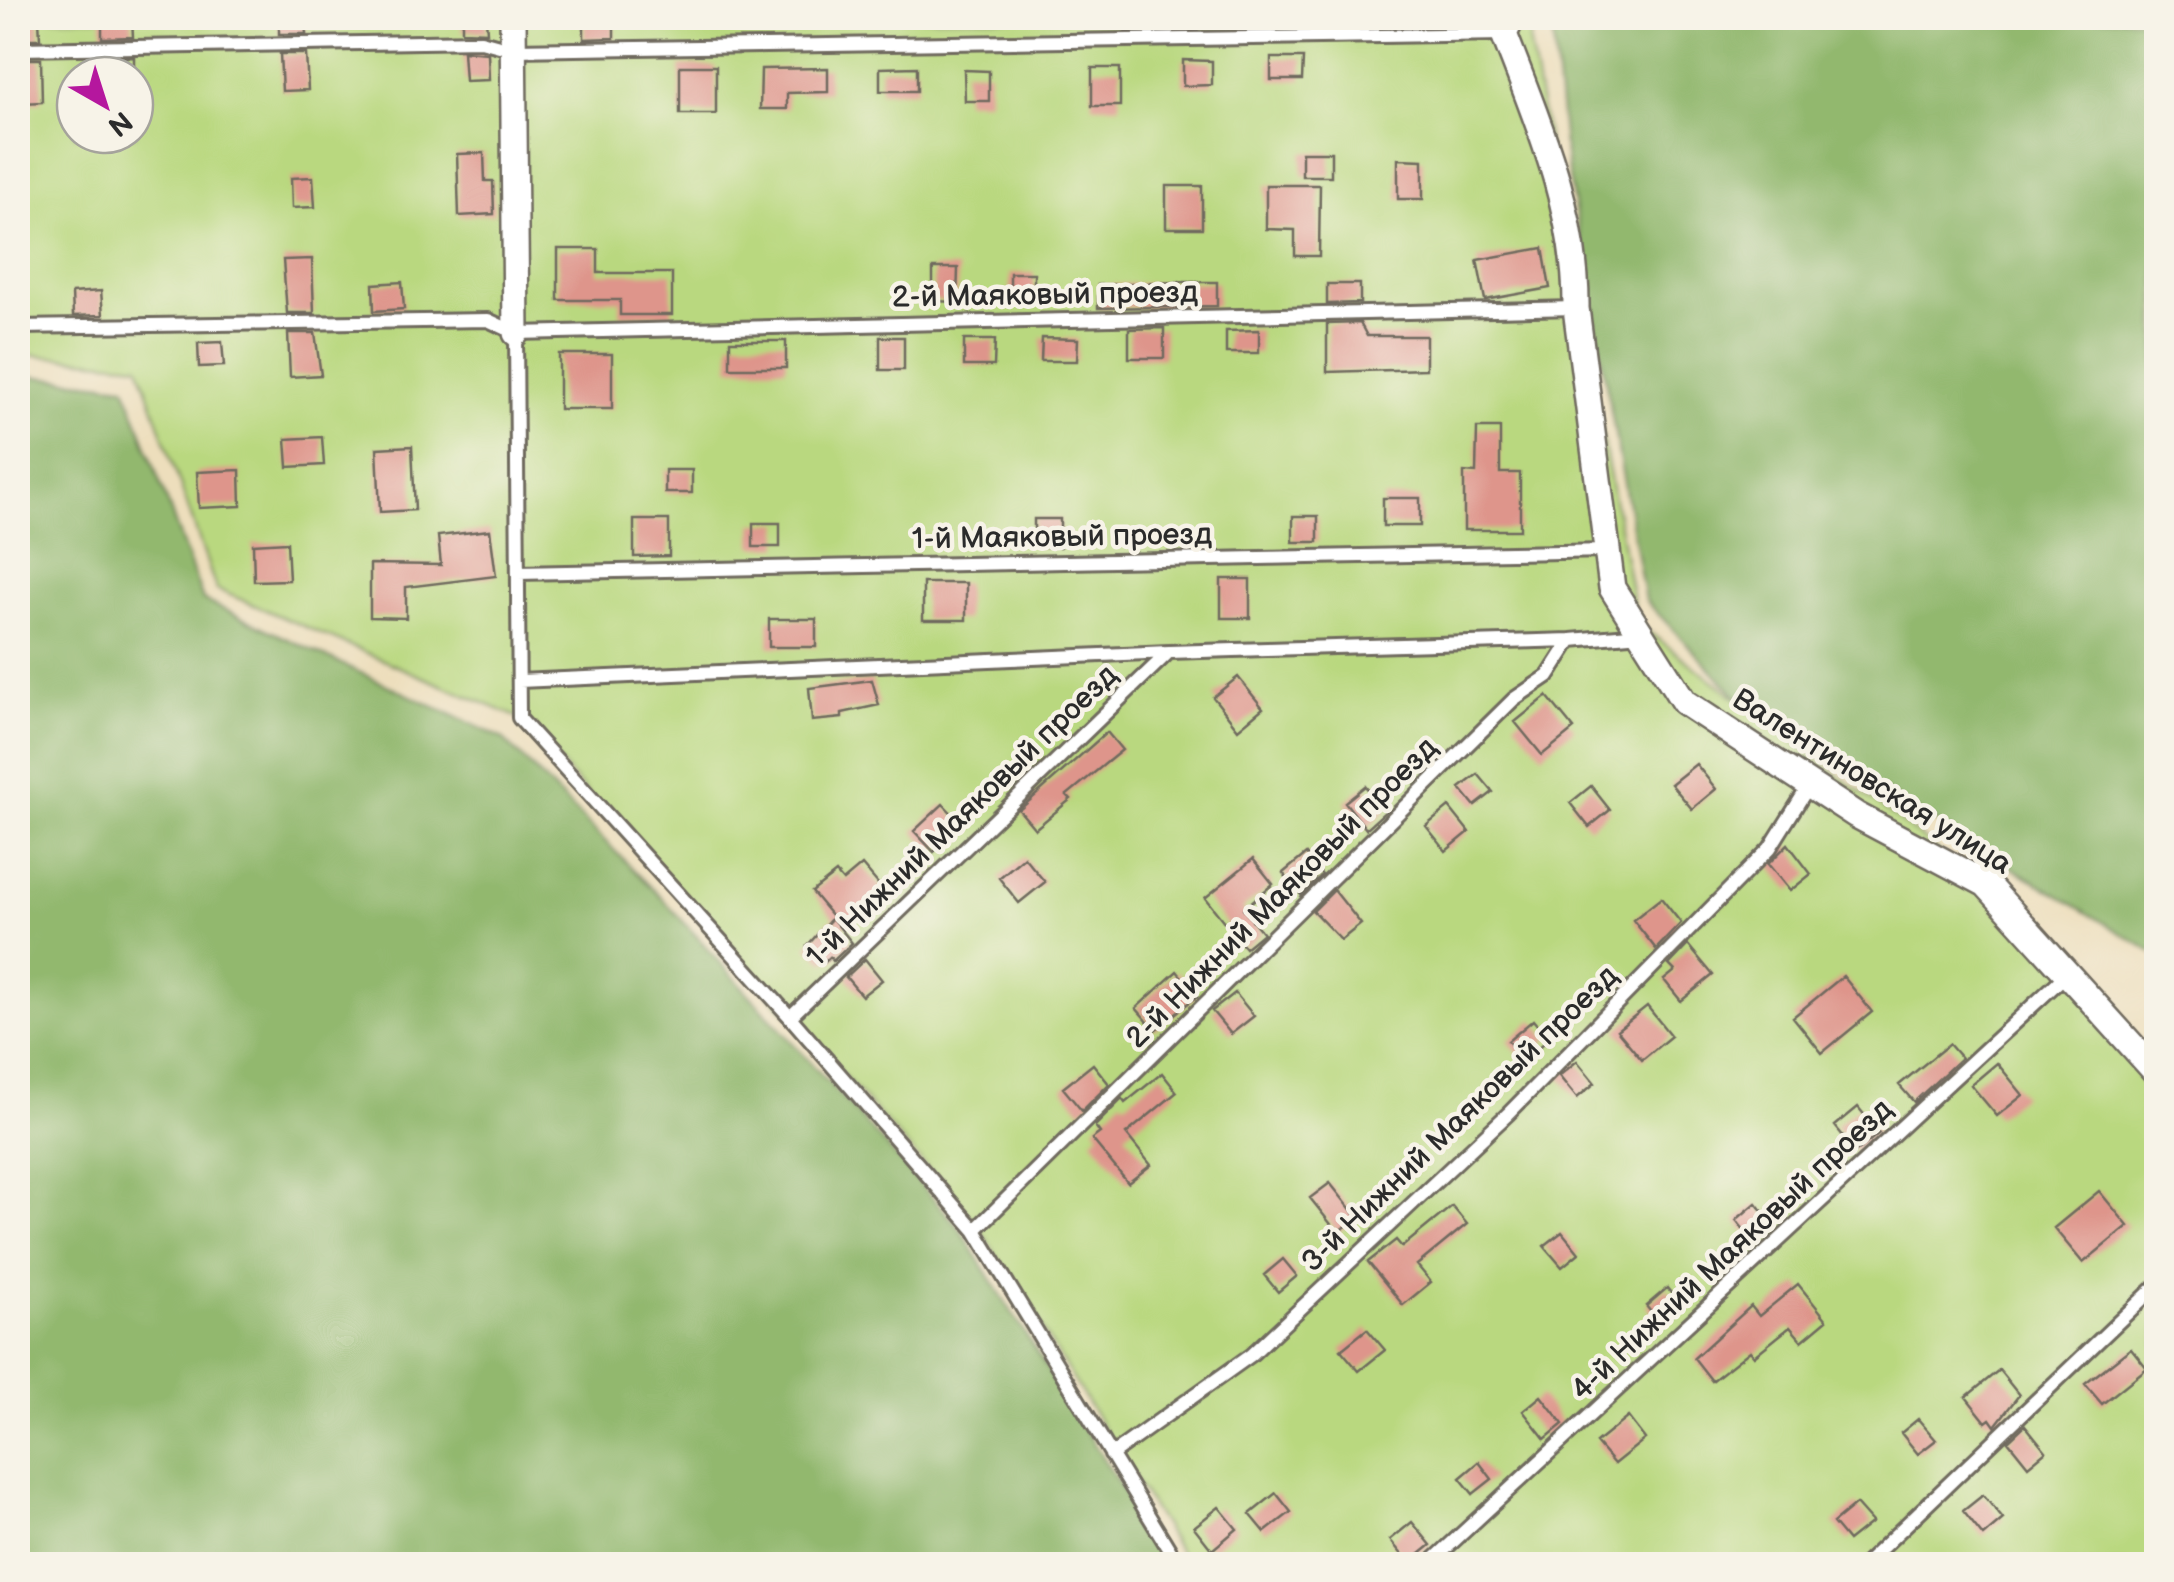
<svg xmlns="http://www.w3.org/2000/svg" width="2174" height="1582" viewBox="0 0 2174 1582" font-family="'Balsamiq Sans',sans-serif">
<rect width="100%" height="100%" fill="#f7f3e8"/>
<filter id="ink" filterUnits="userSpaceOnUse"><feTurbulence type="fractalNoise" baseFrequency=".01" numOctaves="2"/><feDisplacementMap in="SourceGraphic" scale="20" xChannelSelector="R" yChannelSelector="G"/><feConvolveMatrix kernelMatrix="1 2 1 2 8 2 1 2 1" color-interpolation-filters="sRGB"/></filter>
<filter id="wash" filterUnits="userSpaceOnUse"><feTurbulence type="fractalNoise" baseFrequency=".0048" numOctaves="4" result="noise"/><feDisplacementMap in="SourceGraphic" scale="40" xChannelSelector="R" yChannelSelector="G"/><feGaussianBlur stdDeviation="2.25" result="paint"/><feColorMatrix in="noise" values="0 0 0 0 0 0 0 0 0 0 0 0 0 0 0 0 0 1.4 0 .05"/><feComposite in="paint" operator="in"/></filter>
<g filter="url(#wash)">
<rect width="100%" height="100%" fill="#eddebc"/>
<path fill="#b9d87f" stroke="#728255" stroke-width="2.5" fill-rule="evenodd" d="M 18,18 L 1544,18 L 1529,40 L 1637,623 L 1993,892 L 2156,1065 L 2156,1564 L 1187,1564 L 976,1222 L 519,718 L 216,589 L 139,365 L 18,354 ZM 75,75 L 135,75 L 135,135 L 75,135 Z"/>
<path fill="#92b86e" stroke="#5e724c" stroke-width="2.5" d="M 1551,18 L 2156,18 L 2156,954 L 1751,711 L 1645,600 L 1565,155 Z
M 18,375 L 125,386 L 203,600 L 502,738 L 662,898 L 958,1226 L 1169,1564 L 18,1564 Z"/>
<g id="blocks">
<path fill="#de958b" d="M 18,18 L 39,18 L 40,39 L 18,39 Z
M 102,18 L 132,18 L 133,37 L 102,38 Z
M 279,18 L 305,18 L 306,34 L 279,34 Z
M 462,18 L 486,18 L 487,32 L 462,31 Z
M 584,18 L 614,18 L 614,38 L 584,39 Z
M 463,51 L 488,53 L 489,80 L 465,81 Z
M 280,54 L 306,54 L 308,90 L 282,91 Z
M 134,57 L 134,75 L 104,75 L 103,58 Z
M 1271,58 L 1303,58 L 1302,80 L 1271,80 Z
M 20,59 L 41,59 L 42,102 L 22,103 Z
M 1183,60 L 1212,61 L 1212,85 L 1183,86 Z
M 680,66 L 716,66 L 716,114 L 680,114 Z
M 917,67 L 917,91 L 880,91 L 880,68 Z
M 828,68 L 828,92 L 787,93 L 787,109 L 760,109 L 761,69 Z
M 1092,68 L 1120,68 L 1120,106 L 1092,106 Z
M 964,70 L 989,71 L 989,101 L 965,101 Z
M 1302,152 L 1331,152 L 1331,176 L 1302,176 Z
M 484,153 L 485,181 L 493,181 L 494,214 L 459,216 L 457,154 Z
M 1398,159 L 1423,160 L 1423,199 L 1398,199 Z
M 313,177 L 315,207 L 292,208 L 291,178 Z
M 1266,185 L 1320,185 L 1319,256 L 1295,256 L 1295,230 L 1266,229 Z
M 1166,186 L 1202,186 L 1202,228 L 1166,228 Z
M 1543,248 L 1550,288 L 1485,300 L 1477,260 Z
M 558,249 L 598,249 L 598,273 L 672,273 L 672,315 L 620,315 L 620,300 L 558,300 Z
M 312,259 L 314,313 L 287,313 L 283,260 Z
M 933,268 L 958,268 L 957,302 L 933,301 Z
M 1010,273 L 1034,273 L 1034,300 L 1010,300 Z
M 402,282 L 404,309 L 374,311 L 373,284 Z
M 1179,282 L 1217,282 L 1217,306 L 1098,308 L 1098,285 Z
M 1327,284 L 1360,284 L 1360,303 L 1327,304 Z
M 101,291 L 103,315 L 73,316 L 72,293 Z
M 1360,323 L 1367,336 L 1426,336 L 1426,369 L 1327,372 L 1327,324 Z
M 1164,328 L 1164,358 L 1129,358 L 1129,329 Z
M 1259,330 L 1259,353 L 1226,353 L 1226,331 Z
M 288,333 L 315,333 L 321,375 L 290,377 Z
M 880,337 L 904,337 L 904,370 L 880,370 Z
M 1042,338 L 1078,339 L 1077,361 L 1041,361 Z
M 964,340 L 995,340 L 994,366 L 964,366 Z
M 730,341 L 786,341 L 786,368 L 730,368 Z
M 222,342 L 224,366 L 199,367 L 198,343 Z
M 559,354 L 612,354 L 612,409 L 559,409 Z
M 1477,428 L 1500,428 L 1500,473 L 1520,473 L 1520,530 L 1464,530 L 1464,472 L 1476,473 Z
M 322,437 L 324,465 L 288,467 L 286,439 Z
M 412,446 L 415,510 L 380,512 L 377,448 Z
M 240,470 L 241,506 L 199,508 L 197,472 Z
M 665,470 L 692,470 L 692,493 L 665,493 Z
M 1383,498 L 1420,498 L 1420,526 L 1383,526 Z
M 1293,516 L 1318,516 L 1318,542 L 1293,542 Z
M 1034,519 L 1060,519 L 1060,547 L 1034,547 Z
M 634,520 L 669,520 L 669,556 L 634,557 Z
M 753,523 L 780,523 L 780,547 L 753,547 Z
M 490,530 L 496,576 L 406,587 L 406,618 L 370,617 L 370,564 L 441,565 L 438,536 Z
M 287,542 L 289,580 L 254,581 L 253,544 Z
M 1221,579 L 1250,579 L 1250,618 L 1221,618 Z
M 923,583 L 966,583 L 966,620 L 923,620 Z
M 769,619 L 816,619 L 816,647 L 769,647 Z
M 1238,677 L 1263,708 L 1238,729 L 1213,697 Z
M 872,680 L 879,705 L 842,713 L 842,718 L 812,721 L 809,688 Z
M 1547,696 L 1574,729 L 1542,755 L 1515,722 Z
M 1107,732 L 1122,750 L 1067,795 L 1071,799 L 1035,829 L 1019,810 Z
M 1696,764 L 1716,789 L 1692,809 L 1671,784 Z
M 1478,774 L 1493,792 L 1475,806 L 1460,788 Z
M 1365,786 L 1386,811 L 1366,829 L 1345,802 Z
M 1591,786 L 1610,810 L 1589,827 L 1570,803 Z
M 943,804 L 962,824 L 934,852 L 914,831 Z
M 1449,807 L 1469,832 L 1446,851 L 1426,826 Z
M 1788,844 L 1811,874 L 1790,891 L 1768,864 Z
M 1306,854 L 1322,875 L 1301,895 L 1283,873 Z
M 1024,857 L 1045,882 L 1019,903 L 999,878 Z
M 1253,859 L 1273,884 L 1243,909 L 1263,933 L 1245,948 L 1205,898 Z
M 862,865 L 885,892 L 842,928 L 812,892 L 836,873 L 843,881 Z
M 1334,890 L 1361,924 L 1341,940 L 1313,911 Z
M 1661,898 L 1681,923 L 1656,949 L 1633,920 Z
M 832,918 L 852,943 L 833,961 L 830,957 L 825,962 L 807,946 Z
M 1688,945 L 1713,975 L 1681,1001 L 1664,980 L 1675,971 L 1669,965 Z
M 865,959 L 882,980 L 862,996 L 846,977 Z
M 1177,971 L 1197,996 L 1155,1030 L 1136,1008 Z
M 1843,976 L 1872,1012 L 1822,1053 L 1793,1017 Z
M 1235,993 L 1254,1016 L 1231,1034 L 1212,1011 Z
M 1647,1006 L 1671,1036 L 1642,1060 L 1617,1030 Z
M 1533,1020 L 1549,1039 L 1523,1060 L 1508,1041 Z
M 1949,1044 L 1961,1058 L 1914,1102 L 1899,1085 Z
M 1577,1061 L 1595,1083 L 1577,1098 L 1559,1076 Z
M 1997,1063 L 2023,1095 L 1997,1116 L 1971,1085 Z
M 1093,1064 L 1109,1084 L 1082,1111 L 1063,1088 Z
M 1162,1073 L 1177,1092 L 1126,1134 L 1151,1165 L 1128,1183 L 1092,1139 L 1100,1133 L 1095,1126 L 1122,1099 L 1125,1103 Z
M 1858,1107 L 1879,1133 L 1856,1152 L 1835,1126 Z
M 1330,1183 L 1357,1217 L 1338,1233 L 1310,1198 Z
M 2099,1191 L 2128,1226 L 2083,1263 L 2054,1228 Z
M 1756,1203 L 1775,1227 L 1755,1243 L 1736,1220 Z
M 1452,1206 L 1467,1224 L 1417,1265 L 1431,1282 L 1403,1305 L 1368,1262 L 1396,1240 L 1402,1247 Z
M 1562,1232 L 1579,1253 L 1562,1267 L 1544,1246 Z
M 1283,1259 L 1297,1276 L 1278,1292 L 1264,1275 Z
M 1798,1284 L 1827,1320 L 1802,1341 L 1790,1327 L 1754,1356 L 1750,1351 L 1712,1381 L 1694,1358 L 1751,1306 L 1759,1316 Z
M 1667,1288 L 1682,1307 L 1661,1324 L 1646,1306 Z
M 1367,1329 L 1385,1350 L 1359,1371 L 1341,1350 Z
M 2131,1348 L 2147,1368 L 2102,1404 L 2085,1384 Z
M 1999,1370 L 2019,1395 L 1995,1426 L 1990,1419 L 1986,1422 L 1966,1397 Z
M 1541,1396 L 1563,1424 L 1545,1439 L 1523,1411 Z
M 1628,1417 L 1645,1439 L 1614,1464 L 1596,1443 Z
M 1918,1419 L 1936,1440 L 1918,1454 L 1901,1433 Z
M 2025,1425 L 2046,1451 L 2028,1466 L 2008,1441 Z
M 1479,1462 L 1492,1479 L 1473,1494 L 1460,1478 Z
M 1276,1493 L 1291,1512 L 1265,1532 L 1250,1514 Z
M 1983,1495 L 2003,1519 L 1983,1536 L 1963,1511 Z
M 1856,1504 L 1872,1522 L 1848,1541 L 1833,1523 Z
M 1219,1507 L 1237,1529 L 1212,1550 L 1194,1527 Z
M 1412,1522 L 1431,1545 L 1409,1563 L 1390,1540 Z"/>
</g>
</g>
<g filter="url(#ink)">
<use href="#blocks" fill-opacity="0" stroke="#6f6a5e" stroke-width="2.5"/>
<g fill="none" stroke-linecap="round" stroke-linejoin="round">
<defs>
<path id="service" d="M 18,49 L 481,41 L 514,50 L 1504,34
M 18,327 L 488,320 L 516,333 L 1576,308
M 516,333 L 519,718 L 790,1017 L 975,1230 L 1178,1564
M 518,573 L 1607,551
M 519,681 L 1169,652 L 1571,640
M 790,1017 L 1169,652
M 975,1230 L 1514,699 L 1548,676 L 1571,640 L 1641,634
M 1111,1455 L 1251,1355 L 1508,1114 L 1770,848 L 1810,784
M 1429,1564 L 2069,972
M 1865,1564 L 2156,1286"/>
<path id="minor" d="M 513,18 L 516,333
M 1512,18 L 1504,34 C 1538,122 1577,212 1576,308 L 1612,588 L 1684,702 L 1856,815 L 1986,884 L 2156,1072"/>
</defs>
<use href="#service" stroke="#6f6a5e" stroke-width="18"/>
<use href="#minor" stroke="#6f6a5e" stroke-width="30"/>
<use href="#service" stroke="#fff" stroke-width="12"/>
<use href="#minor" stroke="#fff" stroke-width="25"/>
</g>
</g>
<g text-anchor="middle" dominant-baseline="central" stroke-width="9" stroke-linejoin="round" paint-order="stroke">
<g font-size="30" fill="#2b2b2b" stroke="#f7f3e8">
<text transform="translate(1045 295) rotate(-1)">2-й Маяковый проезд</text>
<text transform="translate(1062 537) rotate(-1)">1-й Маяковый проезд</text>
<text transform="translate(1872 782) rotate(32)">Валентиновская улица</text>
<text transform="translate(962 816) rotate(-44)">1-й Нижний Маяковый проезд</text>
<text transform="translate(1282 893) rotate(-45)">2-й Нижний Маяковый проезд</text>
<text transform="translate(1460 1119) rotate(-44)">3-й Нижний Маяковый проезд</text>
<text transform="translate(1732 1250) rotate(-43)">4-й Нижний Маяковый проезд</text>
</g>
</g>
<rect width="2174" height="1582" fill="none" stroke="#f7f3e8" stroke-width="60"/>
<g transform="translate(105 105) rotate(141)"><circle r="48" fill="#f7f3e8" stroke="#a5a39c" stroke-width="2.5"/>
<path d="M0-8L18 38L0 25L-18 38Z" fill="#b5179e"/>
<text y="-15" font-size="28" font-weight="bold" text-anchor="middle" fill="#2b2b2b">N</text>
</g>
</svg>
